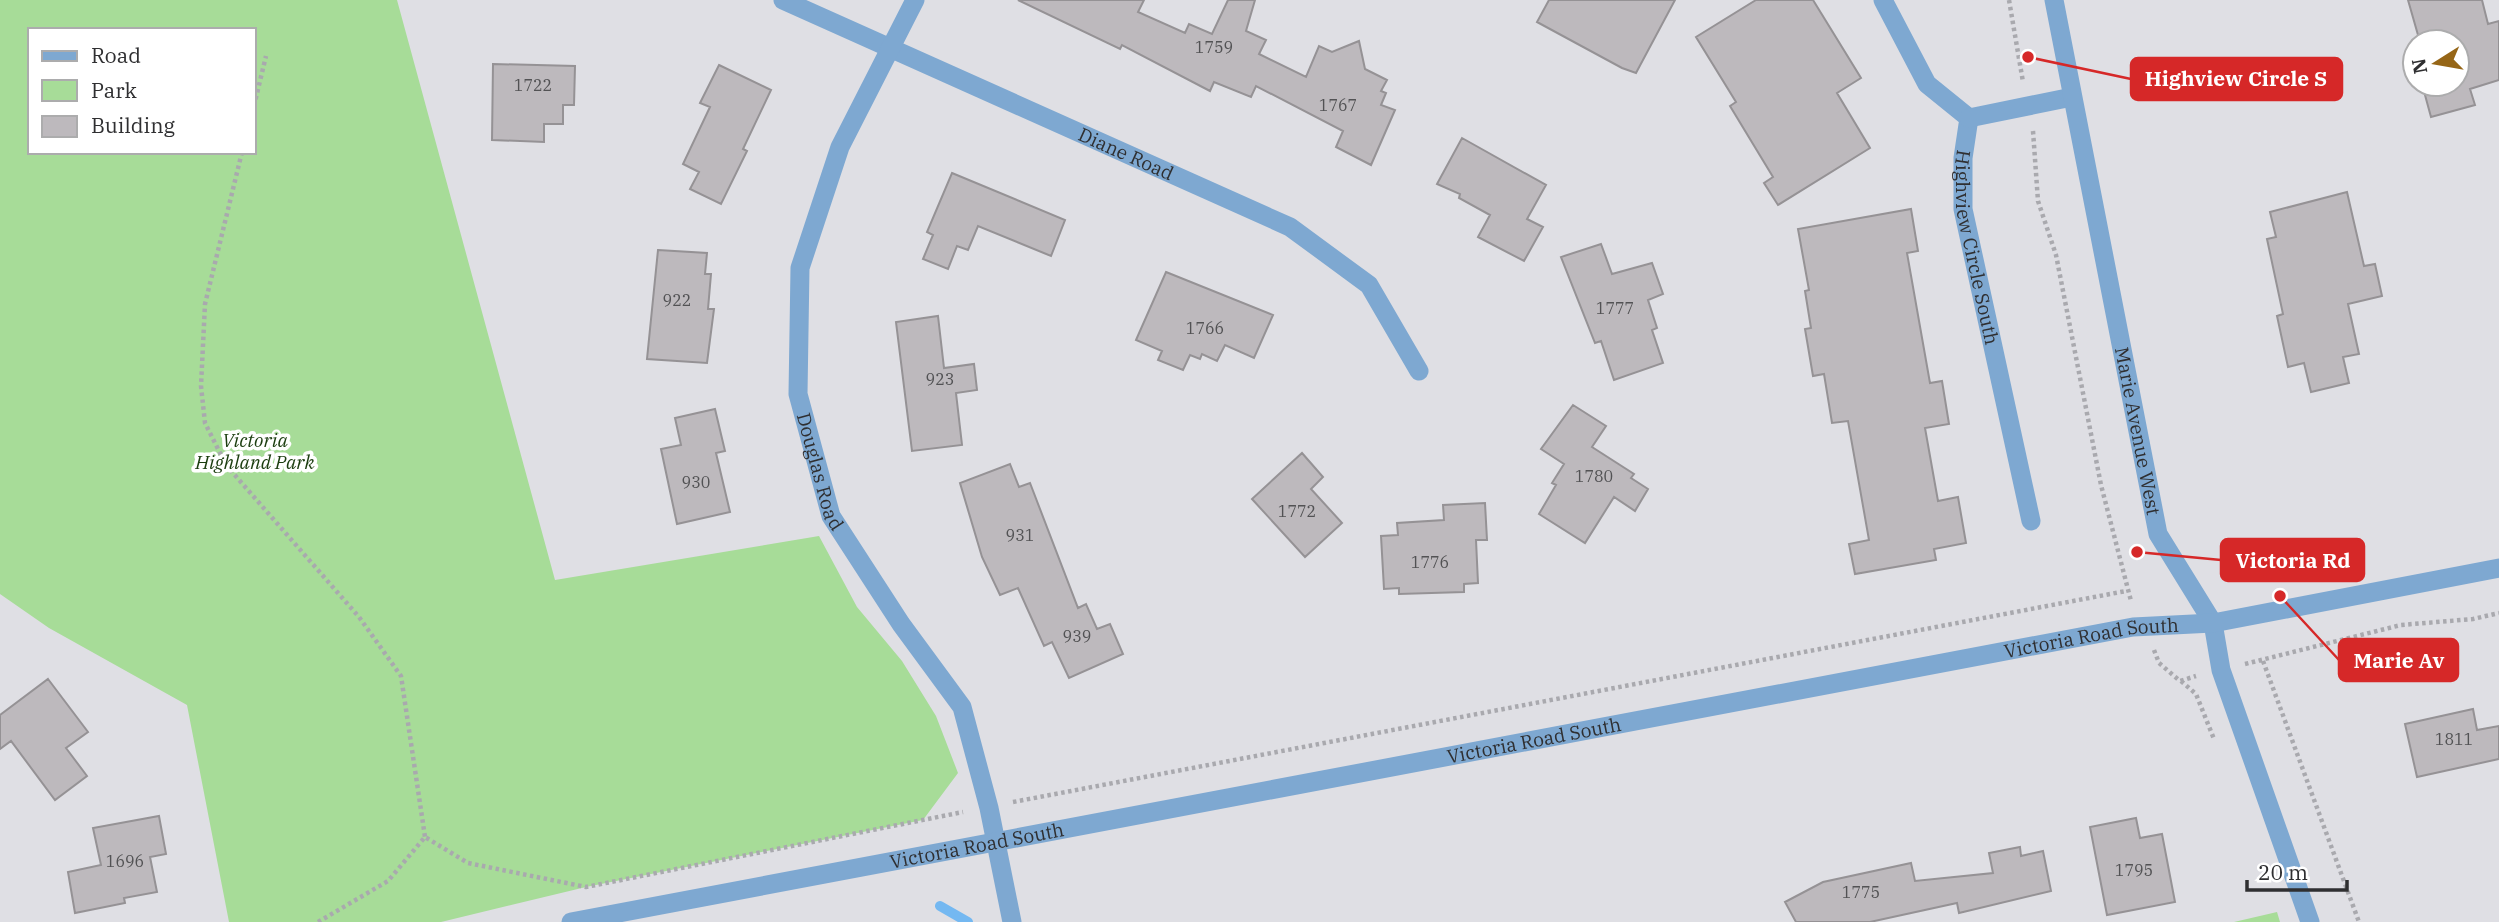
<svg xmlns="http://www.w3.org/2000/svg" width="2499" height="922" viewBox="0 0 2499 922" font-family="'IBM Plex Serif',serif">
<rect width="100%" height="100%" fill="#dfdfe4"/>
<path fill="#a7dc98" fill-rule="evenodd" d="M 0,0 L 397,0 L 555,580 L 819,536 L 857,607 L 902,661 L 936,716 L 958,773 L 923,820 L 586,887 L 441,922 L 229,922 L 187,705 L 49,628 L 0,594 ZM 30,30 L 254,30 L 254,152 L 30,152 Z
M 2277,912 L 2280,922 L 2234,922 Z"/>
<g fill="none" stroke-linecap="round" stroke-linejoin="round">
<path stroke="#74b8f1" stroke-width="10" d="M 940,906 L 968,922"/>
</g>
<path fill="#bdb9bd" stroke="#959295" stroke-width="2" d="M 1018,0 L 1144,0 L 1138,12 L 1185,33 L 1189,24 L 1212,34 L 1228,0 L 1255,0 L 1246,31 L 1266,40 L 1259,54 L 1306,77 L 1319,46 L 1332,52 L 1359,41 L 1365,69 L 1387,80 L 1381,91 L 1386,93 L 1381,105 L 1395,110 L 1371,165 L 1336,147 L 1343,131 L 1256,86 L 1251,97 L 1214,82 L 1210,91 L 1122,45 L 1120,49 Z
M 1549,0 L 1675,0 L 1636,73 L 1622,68 L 1537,22 Z
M 1756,0 L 1813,0 L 1861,78 L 1837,93 L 1870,148 L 1778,205 L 1764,183 L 1773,177 L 1730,106 L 1736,102 L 1696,37 Z
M 2408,0 L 2482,0 L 2488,24 L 2499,21 L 2499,80 L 2470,89 L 2475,105 L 2431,117 L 2422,84 L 2457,84 L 2457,42 L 2420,42 Z
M 493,64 L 575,66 L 574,105 L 563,105 L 563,124 L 544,124 L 544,142 L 492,140 Z
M 719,65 L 771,90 L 743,149 L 747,151 L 721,204 L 690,189 L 699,172 L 683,164 L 710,107 L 700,103 Z
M 1462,138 L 1546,185 L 1527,219 L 1543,227 L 1524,261 L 1478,237 L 1490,215 L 1459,198 L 1460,194 L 1437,184 Z
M 952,173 L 1065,220 L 1051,256 L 978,226 L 968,250 L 957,246 L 948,269 L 923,259 L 933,235 L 927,232 Z
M 2347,192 L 2364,266 L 2375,264 L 2382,296 L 2348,304 L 2359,354 L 2343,357 L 2349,383 L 2311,392 L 2304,363 L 2288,367 L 2277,316 L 2283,314 L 2267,239 L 2276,237 L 2270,212 Z
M 1911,209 L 1918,251 L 1907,253 L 1930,383 L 1942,381 L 1949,424 L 1925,428 L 1938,501 L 1958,497 L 1966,543 L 1934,549 L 1936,560 L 1855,574 L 1849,544 L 1869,540 L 1848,421 L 1832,423 L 1824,374 L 1813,376 L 1805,329 L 1811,328 L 1805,291 L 1809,290 L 1798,229 Z
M 1601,244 L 1612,274 L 1652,263 L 1663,294 L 1648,300 L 1657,328 L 1652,330 L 1663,363 L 1614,380 L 1601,341 L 1595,343 L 1561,257 Z
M 658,250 L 707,253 L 705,274 L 711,274 L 708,309 L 714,309 L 707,363 L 647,359 Z
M 1166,272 L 1273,315 L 1254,358 L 1225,345 L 1217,361 L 1202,354 L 1200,359 L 1190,355 L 1183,370 L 1158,360 L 1162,351 L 1136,340 Z
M 938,316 L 944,368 L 974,364 L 977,390 L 956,393 L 962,445 L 912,451 L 896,322 Z
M 1573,405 L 1606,426 L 1592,447 L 1634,474 L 1631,478 L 1648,489 L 1635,511 L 1614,497 L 1585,543 L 1539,514 L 1556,485 L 1552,483 L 1564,464 L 1541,449 Z
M 715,409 L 725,451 L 716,453 L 730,512 L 677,524 L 661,449 L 681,445 L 675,418 Z
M 1302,453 L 1323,477 L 1311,489 L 1342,523 L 1305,557 L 1252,499 Z
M 1010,464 L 1019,487 L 1030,483 L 1078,608 L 1086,604 L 1097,629 L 1110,624 L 1123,654 L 1069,678 L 1052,642 L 1044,646 L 1018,588 L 1000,595 L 982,557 L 960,483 Z
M 1485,503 L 1487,540 L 1476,540 L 1478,583 L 1464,584 L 1464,592 L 1399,594 L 1399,588 L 1384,589 L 1381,536 L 1398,535 L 1397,523 L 1444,520 L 1443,505 Z
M 48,679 L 88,732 L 66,748 L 87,776 L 55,800 L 11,741 L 0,749 L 0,715 Z
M 2473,709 L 2477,730 L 2499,726 L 2499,759 L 2417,777 L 2405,724 Z
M 159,816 L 166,854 L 150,857 L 157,892 L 124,898 L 125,903 L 75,913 L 68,872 L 101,865 L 93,828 Z
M 2136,818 L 2140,838 L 2162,834 L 2175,902 L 2107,915 L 2090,827 Z
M 2020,847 L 2021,856 L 2043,851 L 2051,891 L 1959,913 L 1957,903 L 1870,922 L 1796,922 L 1785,902 L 1823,882 L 1911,863 L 1915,881 L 1993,873 L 1989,853 Z"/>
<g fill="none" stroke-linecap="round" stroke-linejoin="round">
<path stroke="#a9a9ae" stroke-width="4.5" stroke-dasharray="3.5 3.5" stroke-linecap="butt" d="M 2009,0 L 2023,82
M 254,106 L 266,56
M 2033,131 L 2038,201 L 2056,255 L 2101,485 L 2131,601
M 242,152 L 205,304 L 201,386 L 205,423 L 226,465 L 359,617 L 401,676 L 425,837
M 2154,650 L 2159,663 L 2180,681 L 2196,676
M 2263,661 L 2359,922
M 2245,664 L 2401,625 L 2473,619 L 2499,613
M 2181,681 L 2196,694 L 2214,739
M 1013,802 L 2126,591
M 318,922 L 388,881 L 425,837 L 468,863 L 586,887 L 963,812"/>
<g stroke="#7ea8d1" stroke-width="19">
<path id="s1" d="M 783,0 L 1290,227 L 1369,285 L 1419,371"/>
<path id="s2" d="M 915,0 L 840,147 L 800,268 L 798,394 L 831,516 L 901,624 L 962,707 L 989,808 L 1012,922"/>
<path id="s3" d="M 1883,0 L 1927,84 L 1969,118 L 1963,158 L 1963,209 L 2031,521"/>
<path d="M 1969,118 L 2072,97"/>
</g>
<g stroke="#7ea8d1" stroke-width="19">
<path id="s4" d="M 2054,0 L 2158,534 L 2213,623 L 2221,670 L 2310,922"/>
<path id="s5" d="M 571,922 L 2133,627 L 2213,623 L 2499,568"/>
</g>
</g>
<g text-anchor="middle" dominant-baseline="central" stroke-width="7" stroke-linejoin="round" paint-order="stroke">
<g font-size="16" fill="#525254">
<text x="1214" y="47">1759</text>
<text x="533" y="85">1722</text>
<text x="1338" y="105">1767</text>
<text x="677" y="300">922</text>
<text x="1615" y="308">1777</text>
<text x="1205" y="328">1766</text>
<text x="940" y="379">923</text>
<text x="1594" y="476">1780</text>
<text x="696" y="482">930</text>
<text x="1297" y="511">1772</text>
<text x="1020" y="535">931</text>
<text x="1430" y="562">1776</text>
<text x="1077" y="636">939</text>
<text x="2454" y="739">1811</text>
<text x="125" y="861">1696</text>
<text x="2134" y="870">1795</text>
<text x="1861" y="892">1775</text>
</g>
<g font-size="19" fill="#2f2f31" stroke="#fff">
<text stroke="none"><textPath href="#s1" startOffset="376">Diane Road</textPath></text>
<text stroke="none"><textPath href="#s3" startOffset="280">Highview Circle South</textPath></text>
<text stroke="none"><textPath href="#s4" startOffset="439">Marie Avenue West</textPath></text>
<text stroke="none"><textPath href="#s2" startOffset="499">Douglas Road</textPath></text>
<text stroke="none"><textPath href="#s5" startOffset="1547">Victoria Road South</textPath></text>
<text stroke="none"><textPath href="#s5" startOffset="980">Victoria Road South</textPath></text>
<text stroke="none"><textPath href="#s5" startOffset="413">Victoria Road South</textPath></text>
</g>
<g font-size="19" font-style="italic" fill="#1b3d0f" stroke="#fff">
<text x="255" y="440">Victoria<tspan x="255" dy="22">Highland Park</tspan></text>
</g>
</g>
<path fill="none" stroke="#d62828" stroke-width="2.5" d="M2028 57L2131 79M2137 552L2221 560M2280 596L2339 660"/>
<g fill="#d62828" stroke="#fff" stroke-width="2.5">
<circle cx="2028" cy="57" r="7"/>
<circle cx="2137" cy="552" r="7"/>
<circle cx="2280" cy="596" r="7"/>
</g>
<g fill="#d62828" stroke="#d62828" stroke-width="2.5">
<rect x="2131" y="58" width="211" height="42" rx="7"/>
<rect x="2221" y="539" width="143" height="42" rx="7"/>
<rect x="2339" y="639" width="119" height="42" rx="7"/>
</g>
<g font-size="21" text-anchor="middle" font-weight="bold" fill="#fff">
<text x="2236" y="86">Highview Circle S</text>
<text x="2293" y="568">Victoria Rd</text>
<text x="2399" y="668">Marie Av</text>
</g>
<rect x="28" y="28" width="228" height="126" fill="#ffffff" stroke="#acacad" stroke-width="2"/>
<rect x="42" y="51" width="35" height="10" fill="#7ea8d1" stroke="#acacad" stroke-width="2"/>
<text x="91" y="63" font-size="21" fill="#2f2f31">Road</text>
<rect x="42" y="80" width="35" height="21" fill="#a7dc98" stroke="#acacad" stroke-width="2"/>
<text x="91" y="98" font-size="21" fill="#2f2f31">Park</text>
<rect x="42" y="116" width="35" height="21" fill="#bdb9bd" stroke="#acacad" stroke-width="2"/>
<text x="91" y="133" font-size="21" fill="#2f2f31">Building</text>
<g transform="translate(2436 63) rotate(259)"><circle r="33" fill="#ffffff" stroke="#acacad" stroke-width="2"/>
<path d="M0-5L12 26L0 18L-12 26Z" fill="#966617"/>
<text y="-10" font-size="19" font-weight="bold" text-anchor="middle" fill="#2f2f31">N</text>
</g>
<path d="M2247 880v10h100v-10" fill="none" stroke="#2f2f31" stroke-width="3.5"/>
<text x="2258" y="880" font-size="21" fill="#2f2f31" stroke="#ffffff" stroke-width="5" paint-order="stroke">20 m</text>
</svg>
